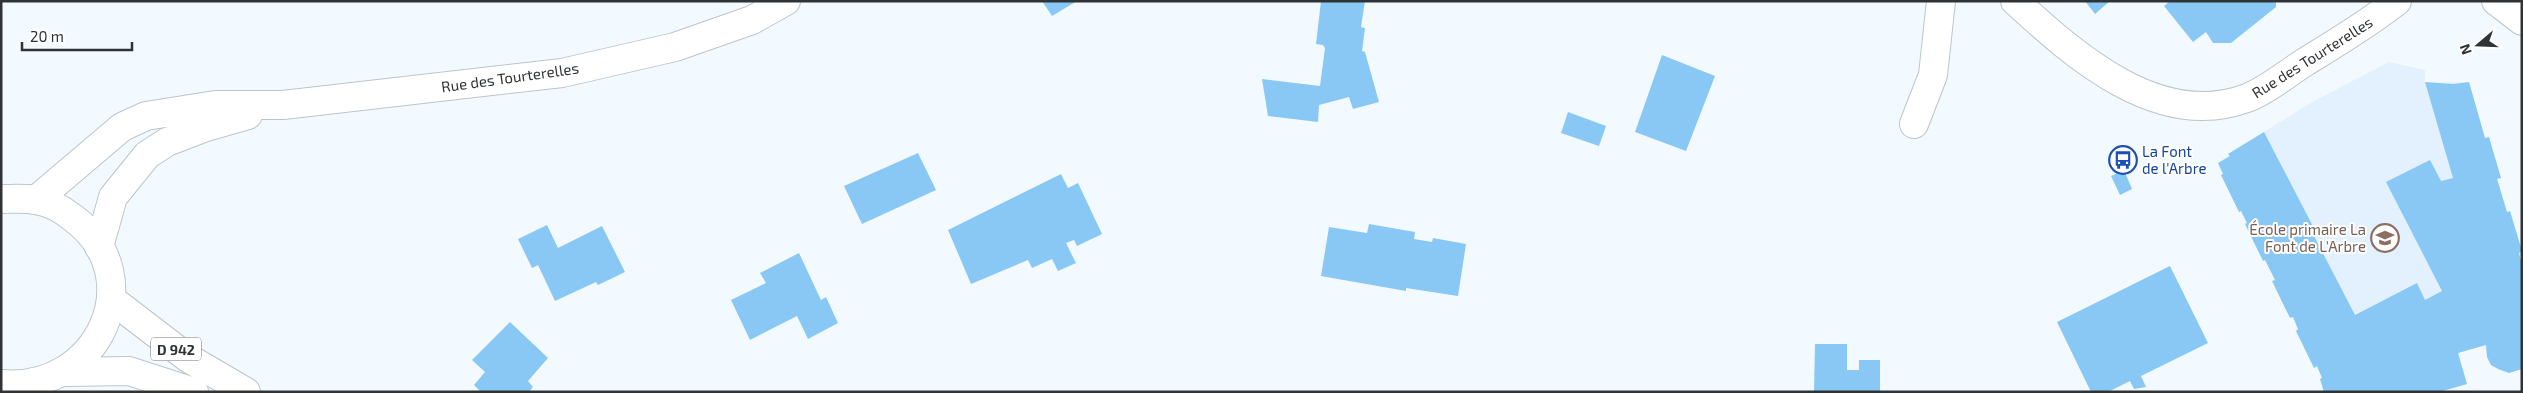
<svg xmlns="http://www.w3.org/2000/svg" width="2523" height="393" viewBox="0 0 2523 393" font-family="'Exo 2',sans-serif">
<rect width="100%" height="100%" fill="#f2faff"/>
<path fill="#e2f1fd" d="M 2389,62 L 2425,70 L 2425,82 L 2428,83 L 2469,82 L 2485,138 L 2489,137 L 2501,178 L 2497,179 L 2507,212 L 2510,211 L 2522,251 L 2519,254 L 2522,265 L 2522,369 L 2509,373 L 2498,369 L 2491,365 L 2487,357 L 2485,345 L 2458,353 L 2467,384 L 2439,392 L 2324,392 L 2320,379 L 2322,378 L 2317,367 L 2314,368 L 2296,331 L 2298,329 L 2293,317 L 2290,318 L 2272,281 L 2275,279 L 2265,260 L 2263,261 L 2245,224 L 2247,222 L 2241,211 L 2239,212 L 2221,175 L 2223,174 L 2218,163 L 2229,156 L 2228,154 L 2314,101 Z"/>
<path fill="#89c8f5" d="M 1042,1 L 1077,1 L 1052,16 Z
M 1321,1 L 1365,1 L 1361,27 L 1365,28 L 1362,51 L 1365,52 L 1379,102 L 1353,109 L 1349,97 L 1319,105 L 1318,122 L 1268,116 L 1262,79 L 1320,86 L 1325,48 L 1323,45 L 1316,44 Z
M 2085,1 L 2110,1 L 2095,14 Z
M 2170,1 L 2276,1 L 2276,7 L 2231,43 L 2213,43 L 2206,32 L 2193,42 L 2164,6 Z
M 1662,55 L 1715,76 L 1686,151 L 1635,132 Z
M 2425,82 L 2454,84 L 2469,82 L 2485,138 L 2489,137 L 2501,178 L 2497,179 L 2507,212 L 2510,211 L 2522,251 L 2519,253 L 2522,265 L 2522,369 L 2509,373 L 2498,369 L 2491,365 L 2487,357 L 2486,345 L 2458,353 L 2467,384 L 2439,392 L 2324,392 L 2320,379 L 2322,378 L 2317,366 L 2314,368 L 2296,331 L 2298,329 L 2293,317 L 2290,318 L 2272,281 L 2275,280 L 2265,260 L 2263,261 L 2245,224 L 2247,223 L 2241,211 L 2239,212 L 2221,175 L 2223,174 L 2218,163 L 2230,156 L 2228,154 L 2264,132 L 2317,234 L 2314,236 L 2355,315 L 2417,283 L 2425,300 L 2442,291 L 2386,182 L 2430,160 L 2441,181 L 2453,178 Z
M 1568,112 L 1606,126 L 1599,146 L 1561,133 Z
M 918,153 L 936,190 L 862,224 L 844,186 Z
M 2124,170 L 2132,189 L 2120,195 L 2111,176 Z
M 1061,174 L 1068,188 L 1078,183 L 1102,234 L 1077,246 L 1074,240 L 1066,243 L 1076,263 L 1058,271 L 1052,259 L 1032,268 L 1028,260 L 971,284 L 948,230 Z
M 1369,224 L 1415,232 L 1414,239 L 1432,242 L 1433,238 L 1466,244 L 1458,296 L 1406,288 L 1406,291 L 1321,276 L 1329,227 L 1367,233 Z
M 547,225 L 558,248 L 602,226 L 625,272 L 598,285 L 596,282 L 555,301 L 538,265 L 532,268 L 518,239 Z
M 799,253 L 821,300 L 826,297 L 838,323 L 808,339 L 797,316 L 750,340 L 731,300 L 766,283 L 760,273 Z
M 2170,266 L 2208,343 L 2141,376 L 2146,387 L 2134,389 L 2130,381 L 2108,392 L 2091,392 L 2057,322 Z
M 510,322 L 548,358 L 528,381 L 533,387 L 529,392 L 481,392 L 474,385 L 485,372 L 472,360 Z
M 1815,344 L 1847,344 L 1847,370 L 1859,370 L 1859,360 L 1880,360 L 1880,392 L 1814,391 Z"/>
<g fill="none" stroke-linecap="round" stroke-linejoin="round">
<defs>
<path id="street" d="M 1914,124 L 1933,75 L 1941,1"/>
<path id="secondary" d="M 2015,1 C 2075,56 2159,131 2247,98 C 2266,91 2288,73 2305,62 C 2336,43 2368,24 2397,1
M 2496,1 L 2522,21
M 36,200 L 122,127 L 146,116 L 215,105 L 283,105 L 562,73 L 675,47 L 752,20 L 786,1
M 99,247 L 113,197 L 147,155 L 167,142 L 206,127 L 248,115"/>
<path id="primary" d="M 1,199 C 12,199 25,198 35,200 C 49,202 62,209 73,218 C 152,276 99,393 1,384
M 111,299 L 188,358 L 246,392
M 67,372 L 129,371 L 194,392"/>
</defs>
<use href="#street" stroke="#bcc5cb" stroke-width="30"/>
<use href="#secondary" stroke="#bcc5cb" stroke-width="30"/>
<use href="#primary" stroke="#bcc5cb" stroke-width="30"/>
<use href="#street" stroke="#fff" stroke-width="28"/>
<use href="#secondary" stroke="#fff" stroke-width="28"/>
<use href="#primary" stroke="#fff" stroke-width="28"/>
</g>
<defs>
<symbol id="bus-ring" viewBox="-11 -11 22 22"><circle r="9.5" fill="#fff" stroke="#1a4fb4" stroke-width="1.5"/><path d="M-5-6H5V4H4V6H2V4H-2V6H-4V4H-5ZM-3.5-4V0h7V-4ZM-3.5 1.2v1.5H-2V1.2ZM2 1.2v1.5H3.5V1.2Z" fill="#1a4fb4"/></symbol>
<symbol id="school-ring" viewBox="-11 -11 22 22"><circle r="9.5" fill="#fff" stroke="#8d6e63" stroke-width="1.5"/><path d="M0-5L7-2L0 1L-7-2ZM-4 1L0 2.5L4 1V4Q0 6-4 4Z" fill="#8d6e63"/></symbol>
</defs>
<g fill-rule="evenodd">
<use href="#bus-ring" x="2107" y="144" width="32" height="32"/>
<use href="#school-ring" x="2369" y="222" width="32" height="32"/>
</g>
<g text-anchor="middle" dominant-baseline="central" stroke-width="4" stroke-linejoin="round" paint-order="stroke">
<rect fill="#fff" stroke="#6e7072" stroke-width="1" x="151" y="337.5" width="50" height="23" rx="4"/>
<g font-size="14" font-weight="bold" fill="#303336">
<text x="176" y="349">D 942</text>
</g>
<g font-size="15" fill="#303336" stroke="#fff">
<text transform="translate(2312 57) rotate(-32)">Rue des Tourterelles</text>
<text transform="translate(510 77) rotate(-8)">Rue des Tourterelles</text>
</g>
<g font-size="15" fill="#164399" stroke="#fff" text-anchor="start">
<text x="2142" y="151">La Font<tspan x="2142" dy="17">de l'Arbre</tspan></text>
</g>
<g font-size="15" fill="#785e54" stroke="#fff" text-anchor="end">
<text x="2366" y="229">École primaire La<tspan x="2366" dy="17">Font de L'Arbre</tspan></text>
</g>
</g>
<rect width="2523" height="393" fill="none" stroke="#303336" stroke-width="5"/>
<g transform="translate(2478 45) rotate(251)" stroke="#ffffff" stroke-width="4" paint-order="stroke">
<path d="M0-4L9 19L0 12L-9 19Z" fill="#303336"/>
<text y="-8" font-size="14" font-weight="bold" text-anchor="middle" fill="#303336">N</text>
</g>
<path d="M22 42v8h110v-8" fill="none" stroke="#303336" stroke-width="2.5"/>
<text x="30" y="42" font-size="15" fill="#303336" stroke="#ffffff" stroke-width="4" paint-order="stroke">20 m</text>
</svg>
